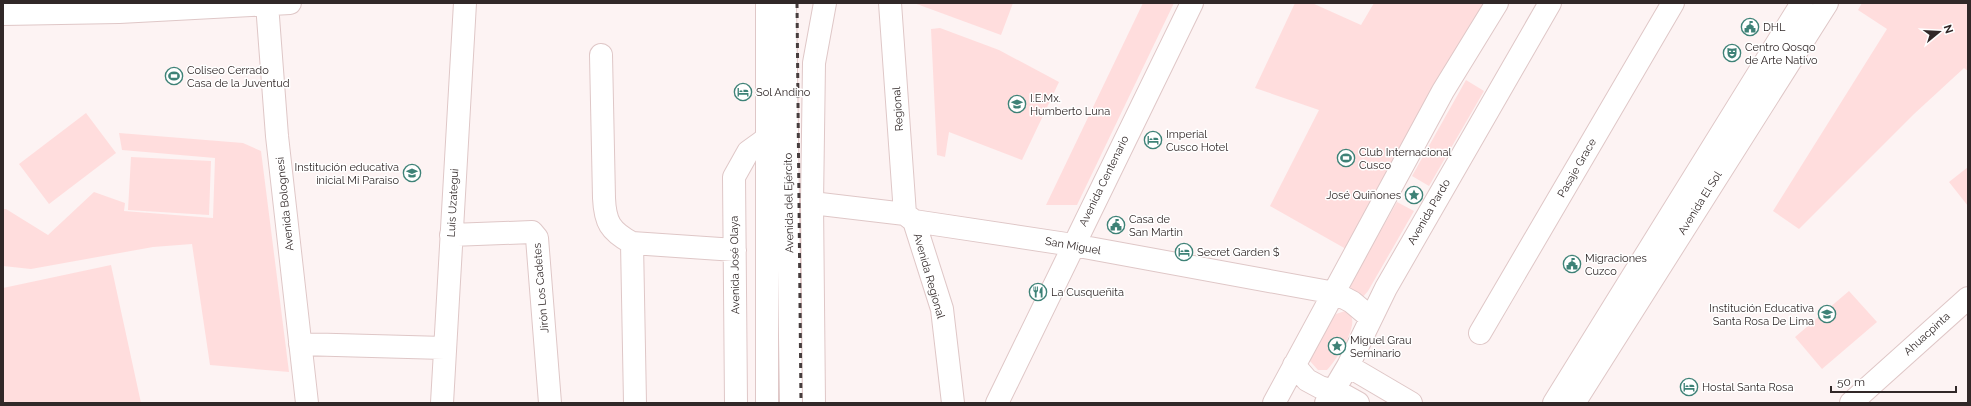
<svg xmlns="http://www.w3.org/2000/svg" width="1971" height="406" viewBox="0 0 1971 406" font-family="Raleway,sans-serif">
<rect width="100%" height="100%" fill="#fdf3f3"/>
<path fill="#fdd" d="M 914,3 L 1013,3 L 1001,35 Z
M 1143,3 L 1174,3 L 1077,205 L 1046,205 Z
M 1295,3 L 1312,3 L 1361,25 L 1374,3 L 1487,3 L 1346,249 L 1270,206 L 1319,110 L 1255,88 Z
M 1862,3 L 1968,3 L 1968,63 L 1966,66 L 1968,64 L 1968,71 L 1964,68 L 1914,114 L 1799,229 L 1773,211 L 1887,29 L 1858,10 Z
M 940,28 L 999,50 L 1059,82 L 1022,160 L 949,132 L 945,157 L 937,155 L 931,29 Z
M 1466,80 L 1484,91 L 1429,186 L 1412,176 Z
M 86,113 L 116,153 L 49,204 L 19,164 Z
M 119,133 L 243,143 L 261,151 L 289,372 L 210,365 L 192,244 L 153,247 L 31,269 L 3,266 L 3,209 L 6,209 L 48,235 L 94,192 L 125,203 L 124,211 L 213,218 L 215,158 L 122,150 Z
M 131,157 L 211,161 L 209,215 L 128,210 Z
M 1968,167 L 1968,206 L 1949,182 Z
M 1397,202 L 1414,211 L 1368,291 L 1362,298 L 1352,297 L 1349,286 Z
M 111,265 L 141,403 L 3,403 L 3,288 Z
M 1849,291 L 1877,322 L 1822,369 L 1795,337 Z
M 1348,310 C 1349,313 1352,316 1352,319 C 1355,331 1336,361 1327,370 L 1318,370 L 1309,360 L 1312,348 L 1336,314 Z"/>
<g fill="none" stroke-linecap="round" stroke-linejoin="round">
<defs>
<path id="minor" d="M 890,3 L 905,214
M 267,4 L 277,136 L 307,403
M 3,14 L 119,12 L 290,3
M 601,55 L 604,198 C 605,222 610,231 632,243 L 735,250
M 812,203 L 905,214 L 914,221 L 1073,245 L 1335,293 L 1352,302 L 1371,318
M 914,221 L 942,309 L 953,403
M 451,235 L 532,232 L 537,238 L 550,403
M 632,243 L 635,403
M 1480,333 L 1673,3
M 300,344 L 444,348
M 1294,365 L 1307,380 L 1320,387 L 1340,393 L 1358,403
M 1348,366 L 1411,403
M 442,403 L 465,3
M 736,403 L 734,177 L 748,152 L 766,139
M 997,403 L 1192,3
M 1274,403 L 1443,91 L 1497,3
M 1326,403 L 1348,366 L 1386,288 L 1550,3
M 1554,403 L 1802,3
M 1574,403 L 1827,3
M 1851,403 L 1968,298"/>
<path id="major" d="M 785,3 L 791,403
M 767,403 L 767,3
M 814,403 L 812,203 L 814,63 L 825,3"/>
</defs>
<use href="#minor" stroke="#dfc7c7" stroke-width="24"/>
<use href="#major" stroke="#dfc7c7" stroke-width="24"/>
<use href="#minor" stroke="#fff" stroke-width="22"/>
<use href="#major" stroke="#fff" stroke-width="22"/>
<path stroke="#463d3d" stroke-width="3" stroke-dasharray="5 5" stroke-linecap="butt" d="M 797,3 L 801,403"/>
</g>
<defs>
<symbol id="civic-ring" viewBox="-11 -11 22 22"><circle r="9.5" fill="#fff" stroke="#3e8277" stroke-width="1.5"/><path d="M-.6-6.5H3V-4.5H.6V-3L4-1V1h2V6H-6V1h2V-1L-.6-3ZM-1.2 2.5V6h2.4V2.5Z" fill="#3e8277"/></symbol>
<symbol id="theatre-ring" viewBox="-11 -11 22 22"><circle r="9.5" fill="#fff" stroke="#3e8277" stroke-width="1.5"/><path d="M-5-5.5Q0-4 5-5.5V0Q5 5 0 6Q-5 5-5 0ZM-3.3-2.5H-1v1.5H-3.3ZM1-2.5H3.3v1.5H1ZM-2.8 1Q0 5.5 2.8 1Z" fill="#3e8277"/></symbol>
<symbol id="stadium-ring" viewBox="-11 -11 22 22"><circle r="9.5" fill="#fff" stroke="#3e8277" stroke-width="1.5"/><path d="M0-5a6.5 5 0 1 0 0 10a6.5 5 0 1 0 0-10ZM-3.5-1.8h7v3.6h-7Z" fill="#3e8277"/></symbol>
<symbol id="hotel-ring" viewBox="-11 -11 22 22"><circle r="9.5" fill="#fff" stroke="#3e8277" stroke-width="1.5"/><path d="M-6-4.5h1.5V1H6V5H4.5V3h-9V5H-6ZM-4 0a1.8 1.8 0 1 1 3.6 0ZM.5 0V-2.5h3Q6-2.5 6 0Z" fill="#3e8277"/></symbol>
<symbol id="school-ring" viewBox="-11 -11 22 22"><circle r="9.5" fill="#fff" stroke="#3e8277" stroke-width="1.5"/><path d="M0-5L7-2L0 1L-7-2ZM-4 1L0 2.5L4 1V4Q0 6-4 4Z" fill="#3e8277"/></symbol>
<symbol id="sight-ring" viewBox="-11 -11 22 22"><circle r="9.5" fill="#fff" stroke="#3e8277" stroke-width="1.5"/><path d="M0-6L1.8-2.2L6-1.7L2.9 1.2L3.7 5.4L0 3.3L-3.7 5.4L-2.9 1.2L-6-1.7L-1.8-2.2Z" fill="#3e8277"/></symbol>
<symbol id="restaurant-ring" viewBox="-11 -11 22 22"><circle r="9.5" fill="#fff" stroke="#3e8277" stroke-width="1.5"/><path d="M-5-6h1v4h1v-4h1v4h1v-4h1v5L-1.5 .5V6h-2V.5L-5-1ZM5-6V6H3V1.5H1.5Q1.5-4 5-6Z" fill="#3e8277"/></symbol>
</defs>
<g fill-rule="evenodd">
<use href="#civic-ring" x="1740" y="17" width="20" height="20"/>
<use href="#theatre-ring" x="1722" y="43" width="20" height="20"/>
<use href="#stadium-ring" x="164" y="66" width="20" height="20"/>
<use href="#hotel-ring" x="733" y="82" width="20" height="20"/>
<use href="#school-ring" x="1007" y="94" width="20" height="20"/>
<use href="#hotel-ring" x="1143" y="130" width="20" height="20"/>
<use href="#stadium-ring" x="1336" y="148" width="20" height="20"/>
<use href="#school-ring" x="402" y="163" width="20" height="20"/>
<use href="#sight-ring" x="1404" y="185" width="20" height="20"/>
<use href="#civic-ring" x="1106" y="215" width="20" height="20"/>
<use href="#hotel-ring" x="1174" y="242" width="20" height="20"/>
<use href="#civic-ring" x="1562" y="254" width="20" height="20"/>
<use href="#restaurant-ring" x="1028" y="282" width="20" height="20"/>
<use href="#school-ring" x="1817" y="304" width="20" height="20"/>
<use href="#sight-ring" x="1327" y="336" width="20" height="20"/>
<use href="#hotel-ring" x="1679" y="377" width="20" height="20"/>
</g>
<g text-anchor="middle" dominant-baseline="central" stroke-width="3" stroke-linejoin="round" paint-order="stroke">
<g font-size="11" fill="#312828" stroke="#fff" text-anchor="start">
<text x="1763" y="27">DHL</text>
<text x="1745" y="47">Centro Qosqo<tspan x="1745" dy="13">de Arte Nativo</tspan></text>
<text x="187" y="70">Coliseo Cerrado<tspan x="187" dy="13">Casa de la Juventud</tspan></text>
<text x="756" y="92">Sol Andino</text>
<text x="1030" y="98">I.E.Mx.<tspan x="1030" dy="13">Humberto Luna</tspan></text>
<text x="1166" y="134">Imperial<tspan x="1166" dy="13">Cusco Hotel</tspan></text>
<text x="1359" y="152">Club Internacional<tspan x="1359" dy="13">Cusco</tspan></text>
<text x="399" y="167" text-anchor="end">Institución educativa<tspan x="399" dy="13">inicial Mi Paraiso</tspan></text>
<text x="1401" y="195" text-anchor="end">José Quiñones</text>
<text x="1129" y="219">Casa de<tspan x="1129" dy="13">San Martin</tspan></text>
<text x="1197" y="252">Secret Garden $</text>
<text x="1585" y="258">Migraciones<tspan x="1585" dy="13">Cuzco</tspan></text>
<text x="1051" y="292">La Cusqueñita</text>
<text x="1814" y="308" text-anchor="end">Institución Educativa<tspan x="1814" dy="13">Santa Rosa De Lima</tspan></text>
<text x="1350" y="340">Miguel Grau<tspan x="1350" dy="13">Seminario</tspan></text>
<text x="1702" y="387">Hostal Santa Rosa</text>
</g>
<g font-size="11" fill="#312828" stroke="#fff">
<text transform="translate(898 109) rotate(-94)">Regional</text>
<text transform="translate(1577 168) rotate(-60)">Pasaje Grace</text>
<text transform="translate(1104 181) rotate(-64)">Avenida Centenario</text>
<text transform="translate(453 203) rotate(-87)">Luis Uzategui</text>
<text transform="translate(789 203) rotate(-91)">Avenida del Ejército</text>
<text transform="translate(1700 203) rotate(-58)">Avenida El Sol</text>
<text transform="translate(285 204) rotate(-96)">Avenida Bolognesi</text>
<text transform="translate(1429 212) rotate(-60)">Avenida Pardo</text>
<text transform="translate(1073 246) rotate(10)">San Miguel</text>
<text transform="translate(735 265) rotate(-91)">Avenida José Olaya</text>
<text transform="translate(929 276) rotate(74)">Avenida Regional</text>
<text transform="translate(541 288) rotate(-95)">Jirón Los Cadetes</text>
<text transform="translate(1927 334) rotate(-42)">Ahuacpinta</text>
</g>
</g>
<rect width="1971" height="406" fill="none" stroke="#312828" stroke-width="8"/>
<g transform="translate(1939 32) rotate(72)" stroke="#ffffff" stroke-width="3" paint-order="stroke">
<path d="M0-3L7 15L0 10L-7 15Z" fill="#312828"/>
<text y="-6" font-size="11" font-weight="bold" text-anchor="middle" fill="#312828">N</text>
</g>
<path d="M1831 386v6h125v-6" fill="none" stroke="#312828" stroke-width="2"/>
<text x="1837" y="386" font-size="12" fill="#312828" stroke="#ffffff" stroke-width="3" paint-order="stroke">50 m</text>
</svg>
